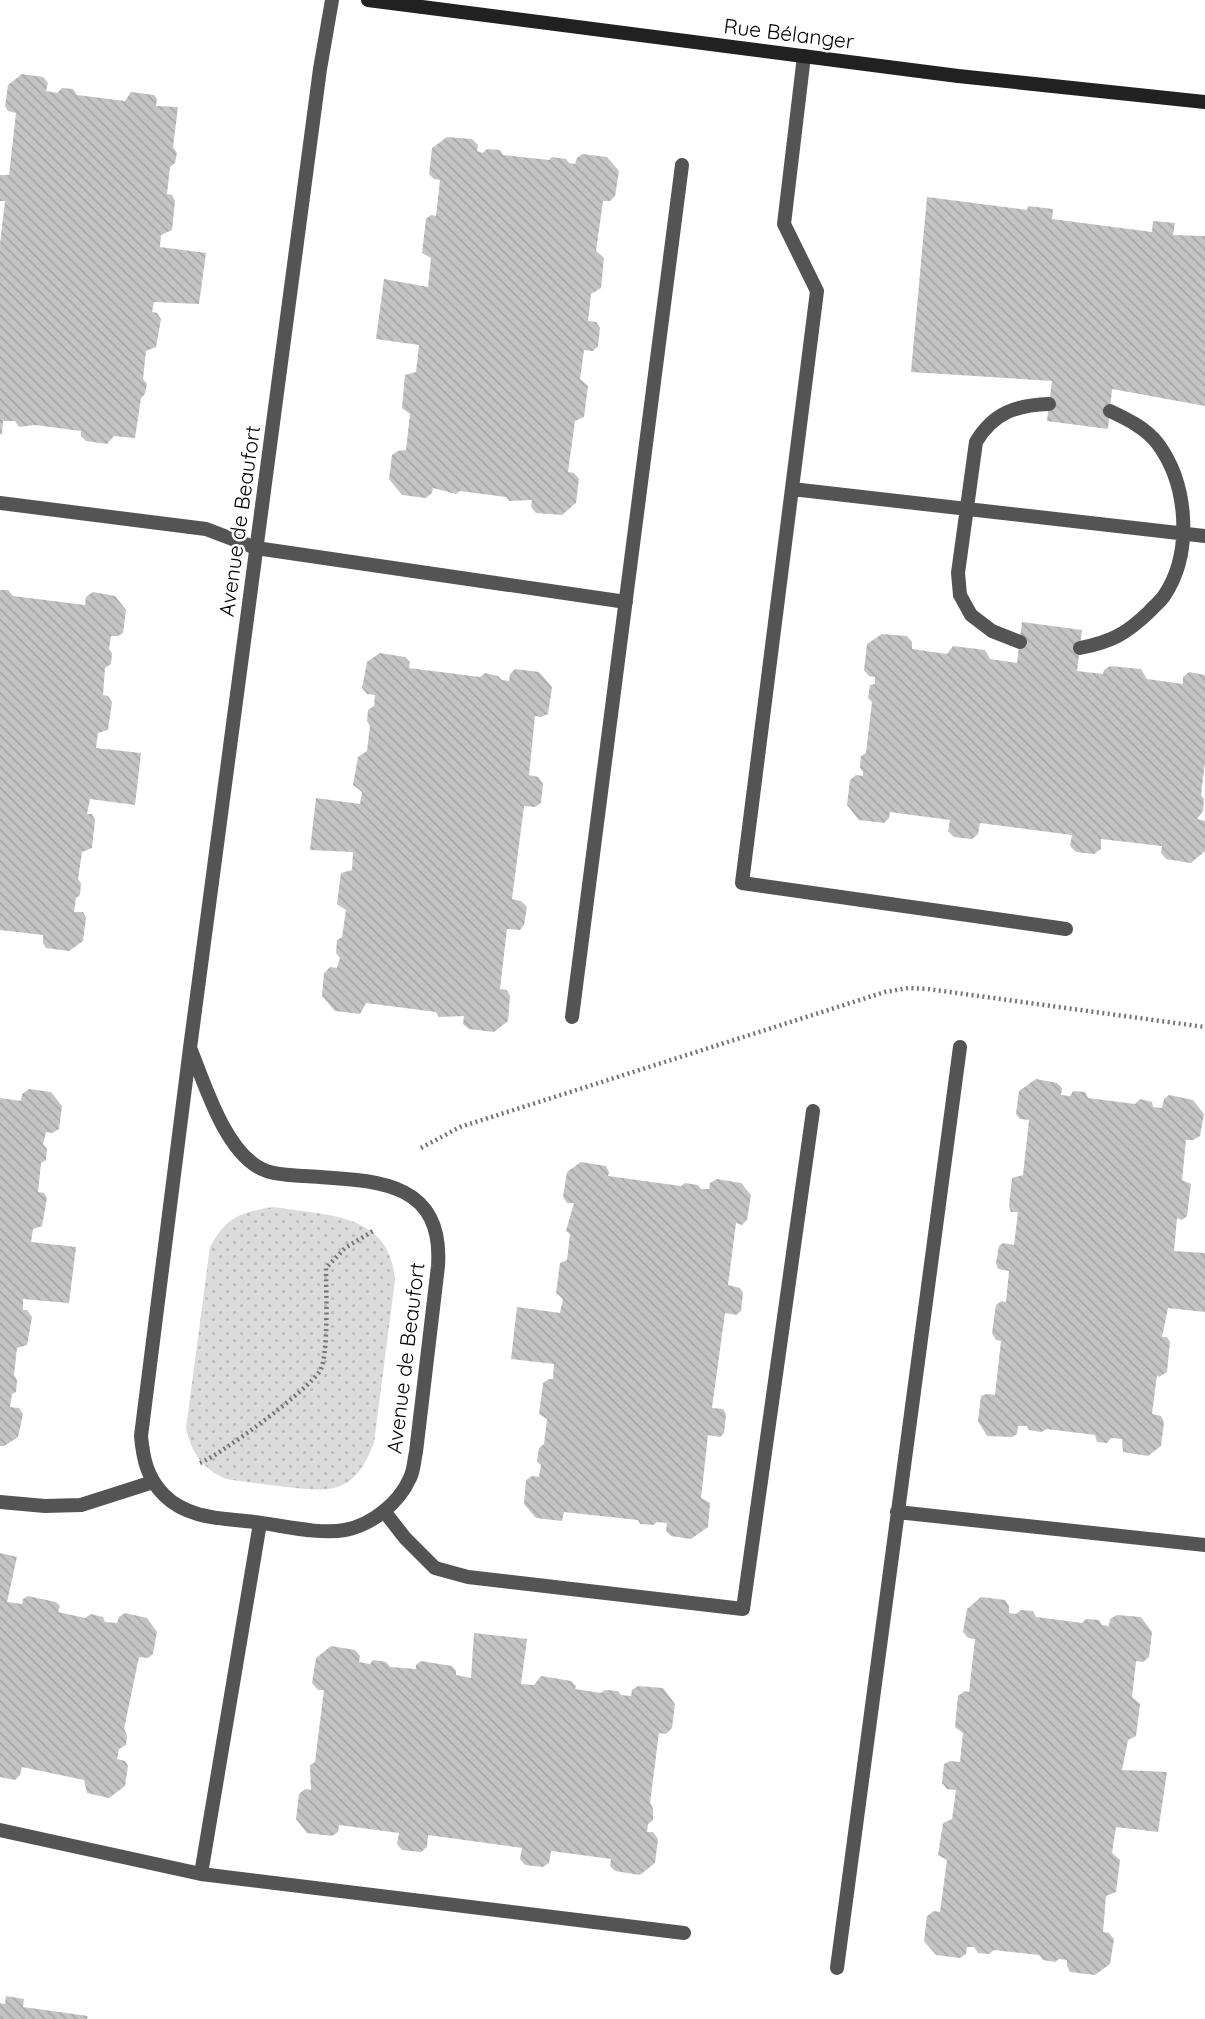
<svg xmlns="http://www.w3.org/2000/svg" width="1205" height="2019" viewBox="0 0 1205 2019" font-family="Quicksand,sans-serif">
<defs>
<pattern id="park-dots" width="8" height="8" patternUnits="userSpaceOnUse" patternTransform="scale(1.75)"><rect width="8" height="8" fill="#dbdbdb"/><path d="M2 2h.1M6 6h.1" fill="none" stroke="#bababa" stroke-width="1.8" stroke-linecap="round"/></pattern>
<pattern id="building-back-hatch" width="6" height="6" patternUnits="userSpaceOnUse" patternTransform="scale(1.75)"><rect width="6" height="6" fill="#c4c4c4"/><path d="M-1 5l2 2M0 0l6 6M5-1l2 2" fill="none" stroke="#a7a7a7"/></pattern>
</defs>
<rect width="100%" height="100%" fill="#fff"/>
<path fill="url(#park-dots)" d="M 274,1207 C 326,1216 390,1212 395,1280 L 374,1443 C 355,1492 334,1493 287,1487 C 266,1485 246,1482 226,1479 C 202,1468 192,1454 186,1428 L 210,1247 C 227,1216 241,1212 274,1207 Z"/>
<path fill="url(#building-back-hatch)" d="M 22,74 L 43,77 L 48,83 L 46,91 L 57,93 L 62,88 L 73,89 L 77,95 L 125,101 L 131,92 L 154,95 L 157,99 L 156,106 L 178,107 L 173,147 L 177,153 L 175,163 L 170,167 L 167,194 L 172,195 L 175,201 L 172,230 L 161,235 L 160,247 L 206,253 L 199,304 L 154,302 L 152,312 L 157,313 L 161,319 L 156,347 L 146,351 L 143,379 L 147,384 L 145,394 L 141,398 L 135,438 L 114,436 L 107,444 L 86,441 L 81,436 L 81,431 L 35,425 L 19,427 L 15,421 L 3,421 L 2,434 L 0,434 L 0,244 L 5,201 L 0,201 L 0,175 L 9,175 L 16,113 L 8,111 L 5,106 L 8,85 Z
M 447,137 L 472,139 L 478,145 L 477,151 L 483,153 L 487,149 L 500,150 L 503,155 L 549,160 L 552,157 L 566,159 L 569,163 L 575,164 L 577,158 L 582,154 L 607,157 L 619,171 L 615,196 L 610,201 L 603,201 L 596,251 L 604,258 L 601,288 L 591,294 L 588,321 L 596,322 L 600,328 L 598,346 L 593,351 L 584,350 L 580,379 L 588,386 L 584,417 L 575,421 L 568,472 L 574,473 L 579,479 L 576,503 L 562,515 L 536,513 L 531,507 L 532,500 L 509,501 L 506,497 L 460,491 L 456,494 L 433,488 L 432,493 L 426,498 L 402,495 L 389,479 L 392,455 L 398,451 L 406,450 L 410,414 L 402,408 L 405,375 L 416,372 L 419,345 L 376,339 L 384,279 L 428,287 L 431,258 L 422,253 L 426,219 L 431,215 L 436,216 L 440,180 L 434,179 L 429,174 L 432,148 Z
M 927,197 L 1027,210 L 1028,206 L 1053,209 L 1052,219 L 1152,232 L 1153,221 L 1175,223 L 1173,235 L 1205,236 L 1205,406 L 1112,389 L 1108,429 L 1047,421 L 1052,381 L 911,372 Z
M 0,590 L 8,590 L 13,596 L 85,605 L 86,597 L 93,592 L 115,596 L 126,610 L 123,633 L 118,636 L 111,636 L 109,649 L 112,653 L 111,664 L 105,668 L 103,695 L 108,696 L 112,702 L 108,730 L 98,733 L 96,748 L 141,753 L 135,805 L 90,799 L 87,814 L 92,814 L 95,820 L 92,848 L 82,852 L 78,879 L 81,883 L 80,895 L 76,898 L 74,912 L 83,912 L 86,918 L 83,941 L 69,951 L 46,948 L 43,943 L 43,935 L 0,930 Z
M 1022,622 L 1082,630 L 1077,671 L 1103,674 L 1104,670 L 1110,666 L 1141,669 L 1147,679 L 1183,684 L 1183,677 L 1189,672 L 1205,675 L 1205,762 L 1201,795 L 1204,799 L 1203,811 L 1197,819 L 1205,821 L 1205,851 L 1191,863 L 1166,859 L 1161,853 L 1162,846 L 1101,839 L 1101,849 L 1094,854 L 1076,852 L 1070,846 L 1072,835 L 980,823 L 978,834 L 972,839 L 954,837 L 948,831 L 950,820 L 890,812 L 889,818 L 884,823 L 859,820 L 847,805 L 850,780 L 856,775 L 863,776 L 863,772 L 860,768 L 861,756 L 866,753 L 872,702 L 868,698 L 870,685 L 875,684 L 875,677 L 869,676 L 864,670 L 867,644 L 882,634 L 907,636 L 912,642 L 912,649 L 947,654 L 953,646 L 985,650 L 990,659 L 1017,663 Z
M 380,653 L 405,657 L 410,662 L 409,668 L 480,677 L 485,673 L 498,676 L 502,680 L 509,681 L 510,674 L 515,669 L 539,672 L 552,687 L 548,714 L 541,717 L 535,716 L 529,775 L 538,777 L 543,784 L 541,803 L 535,807 L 524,806 L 512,899 L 521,901 L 527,907 L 524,925 L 520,930 L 507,929 L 500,989 L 507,990 L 510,996 L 508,1021 L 494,1032 L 469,1029 L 463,1024 L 464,1016 L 439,1017 L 436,1012 L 366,1003 L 360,1014 L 335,1011 L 322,996 L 324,973 L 330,967 L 337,968 L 340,958 L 336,953 L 337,940 L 342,937 L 346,910 L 337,904 L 341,873 L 352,870 L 353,852 L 310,850 L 316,798 L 360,804 L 362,792 L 353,785 L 358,757 L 367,751 L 370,726 L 367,721 L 368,710 L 374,706 L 375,695 L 367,694 L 362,688 L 367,662 Z
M 1036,1079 L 1057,1083 L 1062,1088 L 1061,1095 L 1070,1096 L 1073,1091 L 1085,1092 L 1088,1098 L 1135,1104 L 1140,1099 L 1152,1102 L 1153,1107 L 1162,1108 L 1164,1099 L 1169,1095 L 1193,1100 L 1204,1114 L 1200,1136 L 1193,1140 L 1186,1140 L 1182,1180 L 1191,1184 L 1187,1216 L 1182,1220 L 1177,1218 L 1174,1251 L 1205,1253 L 1205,1312 L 1168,1308 L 1162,1337 L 1167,1337 L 1170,1342 L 1167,1372 L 1159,1377 L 1157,1375 L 1152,1414 L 1161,1416 L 1164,1422 L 1161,1446 L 1148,1456 L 1123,1452 L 1122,1439 L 1111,1438 L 1107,1443 L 1097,1442 L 1095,1435 L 1047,1429 L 1041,1432 L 1029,1430 L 1027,1426 L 1018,1426 L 1017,1434 L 1012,1437 L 987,1436 L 978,1421 L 981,1396 L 987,1394 L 995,1395 L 1001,1341 L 996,1340 L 992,1333 L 996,1305 L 1002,1301 L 1006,1302 L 1009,1271 L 998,1269 L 996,1263 L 999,1246 L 1003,1243 L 1014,1245 L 1018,1212 L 1011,1212 L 1009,1206 L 1012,1178 L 1023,1175 L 1029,1120 L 1020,1119 L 1016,1114 L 1019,1091 Z
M 29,1089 L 51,1092 L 62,1106 L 59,1129 L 52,1133 L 46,1132 L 43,1144 L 47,1149 L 46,1160 L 41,1163 L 38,1192 L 44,1193 L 47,1198 L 42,1226 L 33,1229 L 31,1242 L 76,1247 L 69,1303 L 23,1299 L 23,1310 L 27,1310 L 32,1317 L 27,1345 L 17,1348 L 14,1375 L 17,1380 L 16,1392 L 12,1394 L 10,1407 L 19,1408 L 23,1414 L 18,1437 L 4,1446 L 0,1446 L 0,1098 L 21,1101 L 22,1094 Z
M 581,1162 L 606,1166 L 609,1172 L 608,1176 L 681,1186 L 685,1183 L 698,1185 L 701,1189 L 709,1189 L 710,1183 L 717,1179 L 741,1183 L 751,1195 L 747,1220 L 742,1225 L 736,1223 L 728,1285 L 740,1288 L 743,1293 L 741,1311 L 736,1315 L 725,1313 L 712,1408 L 723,1409 L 726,1414 L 724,1433 L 720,1437 L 708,1435 L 701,1498 L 710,1503 L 708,1527 L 691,1539 L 671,1536 L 666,1531 L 667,1523 L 657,1522 L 653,1525 L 640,1524 L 638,1520 L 564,1512 L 562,1521 L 536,1518 L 524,1504 L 526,1480 L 532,1476 L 539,1477 L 541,1465 L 537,1461 L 539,1448 L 544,1444 L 547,1419 L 539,1414 L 543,1383 L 549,1379 L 553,1379 L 554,1364 L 511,1359 L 517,1307 L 560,1313 L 563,1299 L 556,1293 L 560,1263 L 567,1260 L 570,1234 L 566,1231 L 574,1203 L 567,1203 L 563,1197 L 567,1172 Z
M 0,1553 L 17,1557 L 7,1602 L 22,1604 L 23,1599 L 28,1596 L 56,1602 L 60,1606 L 58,1612 L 85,1618 L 91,1614 L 103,1617 L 105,1622 L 117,1623 L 119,1617 L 125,1613 L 147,1618 L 157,1632 L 153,1654 L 148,1658 L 139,1657 L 124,1729 L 127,1735 L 126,1745 L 119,1749 L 117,1759 L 125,1761 L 128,1766 L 125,1786 L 109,1798 L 87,1793 L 84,1780 L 22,1767 L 20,1775 L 15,1780 L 0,1777 Z
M 981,1597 L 1005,1600 L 1009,1606 L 1009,1613 L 1016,1614 L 1021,1610 L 1033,1611 L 1036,1617 L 1082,1623 L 1086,1619 L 1099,1620 L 1102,1625 L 1109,1626 L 1110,1619 L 1117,1615 L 1141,1617 L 1152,1632 L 1149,1657 L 1143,1662 L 1136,1661 L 1132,1697 L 1140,1704 L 1136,1736 L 1128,1740 L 1122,1770 L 1167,1772 L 1158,1832 L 1116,1827 L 1112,1853 L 1120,1860 L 1116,1892 L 1106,1896 L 1103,1932 L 1109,1933 L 1114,1939 L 1110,1964 L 1095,1975 L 1070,1972 L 1067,1966 L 1067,1960 L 1059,1959 L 1055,1962 L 1043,1960 L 1039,1955 L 994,1950 L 989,1954 L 978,1953 L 974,1947 L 967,1947 L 966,1954 L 960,1958 L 936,1955 L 924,1941 L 927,1916 L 934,1911 L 940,1912 L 947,1860 L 938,1855 L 943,1823 L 952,1819 L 956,1790 L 947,1789 L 942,1783 L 944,1764 L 950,1761 L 960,1762 L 963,1733 L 955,1727 L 958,1696 L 965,1691 L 969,1692 L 975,1639 L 968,1638 L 963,1632 L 967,1609 Z
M 474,1633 L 527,1639 L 521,1684 L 534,1685 L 541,1676 L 571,1681 L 576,1686 L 575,1689 L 601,1693 L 605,1690 L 618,1691 L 621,1695 L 631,1696 L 632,1690 L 638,1686 L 663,1688 L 675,1704 L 672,1728 L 666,1734 L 659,1733 L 650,1803 L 653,1808 L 653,1820 L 648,1824 L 647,1832 L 653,1832 L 658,1839 L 655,1863 L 640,1875 L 615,1871 L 610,1866 L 611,1859 L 551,1851 L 549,1863 L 543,1867 L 525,1865 L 520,1859 L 522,1848 L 428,1835 L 427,1847 L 421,1852 L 402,1850 L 397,1844 L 399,1833 L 339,1825 L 338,1832 L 332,1836 L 307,1833 L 296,1819 L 299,1794 L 305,1789 L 311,1790 L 310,1765 L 315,1762 L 324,1690 L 318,1690 L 312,1683 L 316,1658 L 331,1646 L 355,1650 L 360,1656 L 359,1662 L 370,1664 L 373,1660 L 386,1662 L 390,1667 L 416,1669 L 416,1665 L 421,1661 L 452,1666 L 456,1671 L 456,1675 L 471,1678 Z
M 6,1996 L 24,1999 L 23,2007 L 88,2016 L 87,2019 L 0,2019 L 0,2003 L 5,2004 Z"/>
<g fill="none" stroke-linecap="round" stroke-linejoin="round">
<path stroke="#767676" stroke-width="4.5" stroke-dasharray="2 3.5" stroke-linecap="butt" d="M 421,1148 L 460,1127 L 885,992 L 908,988 L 928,989 L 1205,1027
M 200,1463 C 223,1453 307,1391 320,1371 C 329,1356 326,1288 326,1268 L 345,1248 L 373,1231"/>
<path stroke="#545454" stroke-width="14" d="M 804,56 L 784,224 L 817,291 L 742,883 L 1066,929
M 792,489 L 1205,536
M 0,503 L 206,529 L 256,548 L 626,602
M 1020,642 L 992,631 L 971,615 L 960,595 L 958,573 L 976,442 C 993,413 1016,405 1049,404
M 1080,648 C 1111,642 1126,634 1149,612 C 1153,607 1160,602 1164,596 C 1193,553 1188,485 1158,444 C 1146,428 1127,419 1110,411
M 572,1017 L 682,165
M 0,1502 L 45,1506 L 81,1505 L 153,1482
M 384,1511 L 405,1538 L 435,1568 L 468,1577 L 743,1609 L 813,1111
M 897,1512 L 1205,1545
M 0,1830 L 201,1874 L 684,1933
M 201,1874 L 260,1523
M 837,1968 L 960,1047"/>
<path stroke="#545454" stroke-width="14" d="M 190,1048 C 205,1084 223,1146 258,1167 C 271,1175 290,1175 305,1176 C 370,1181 444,1177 438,1266 L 416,1452 C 414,1460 414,1470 410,1478 C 399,1503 372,1525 345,1530 C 319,1535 281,1525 254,1522 C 222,1518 188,1519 164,1495 C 147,1478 143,1458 141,1436 L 190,1048 L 320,69 L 332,0"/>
<path stroke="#212121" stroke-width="14" d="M 368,0 L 958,76 L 1205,102"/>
</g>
<g text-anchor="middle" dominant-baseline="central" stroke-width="5" stroke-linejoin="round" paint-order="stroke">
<g font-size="21" fill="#000" stroke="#fff">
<text transform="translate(789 33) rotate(7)">Rue Bélanger</text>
<text transform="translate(239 521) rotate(-82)">Avenue de Beaufort</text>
<text transform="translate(405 1358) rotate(-83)">Avenue de Beaufort</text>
</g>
</g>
</svg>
